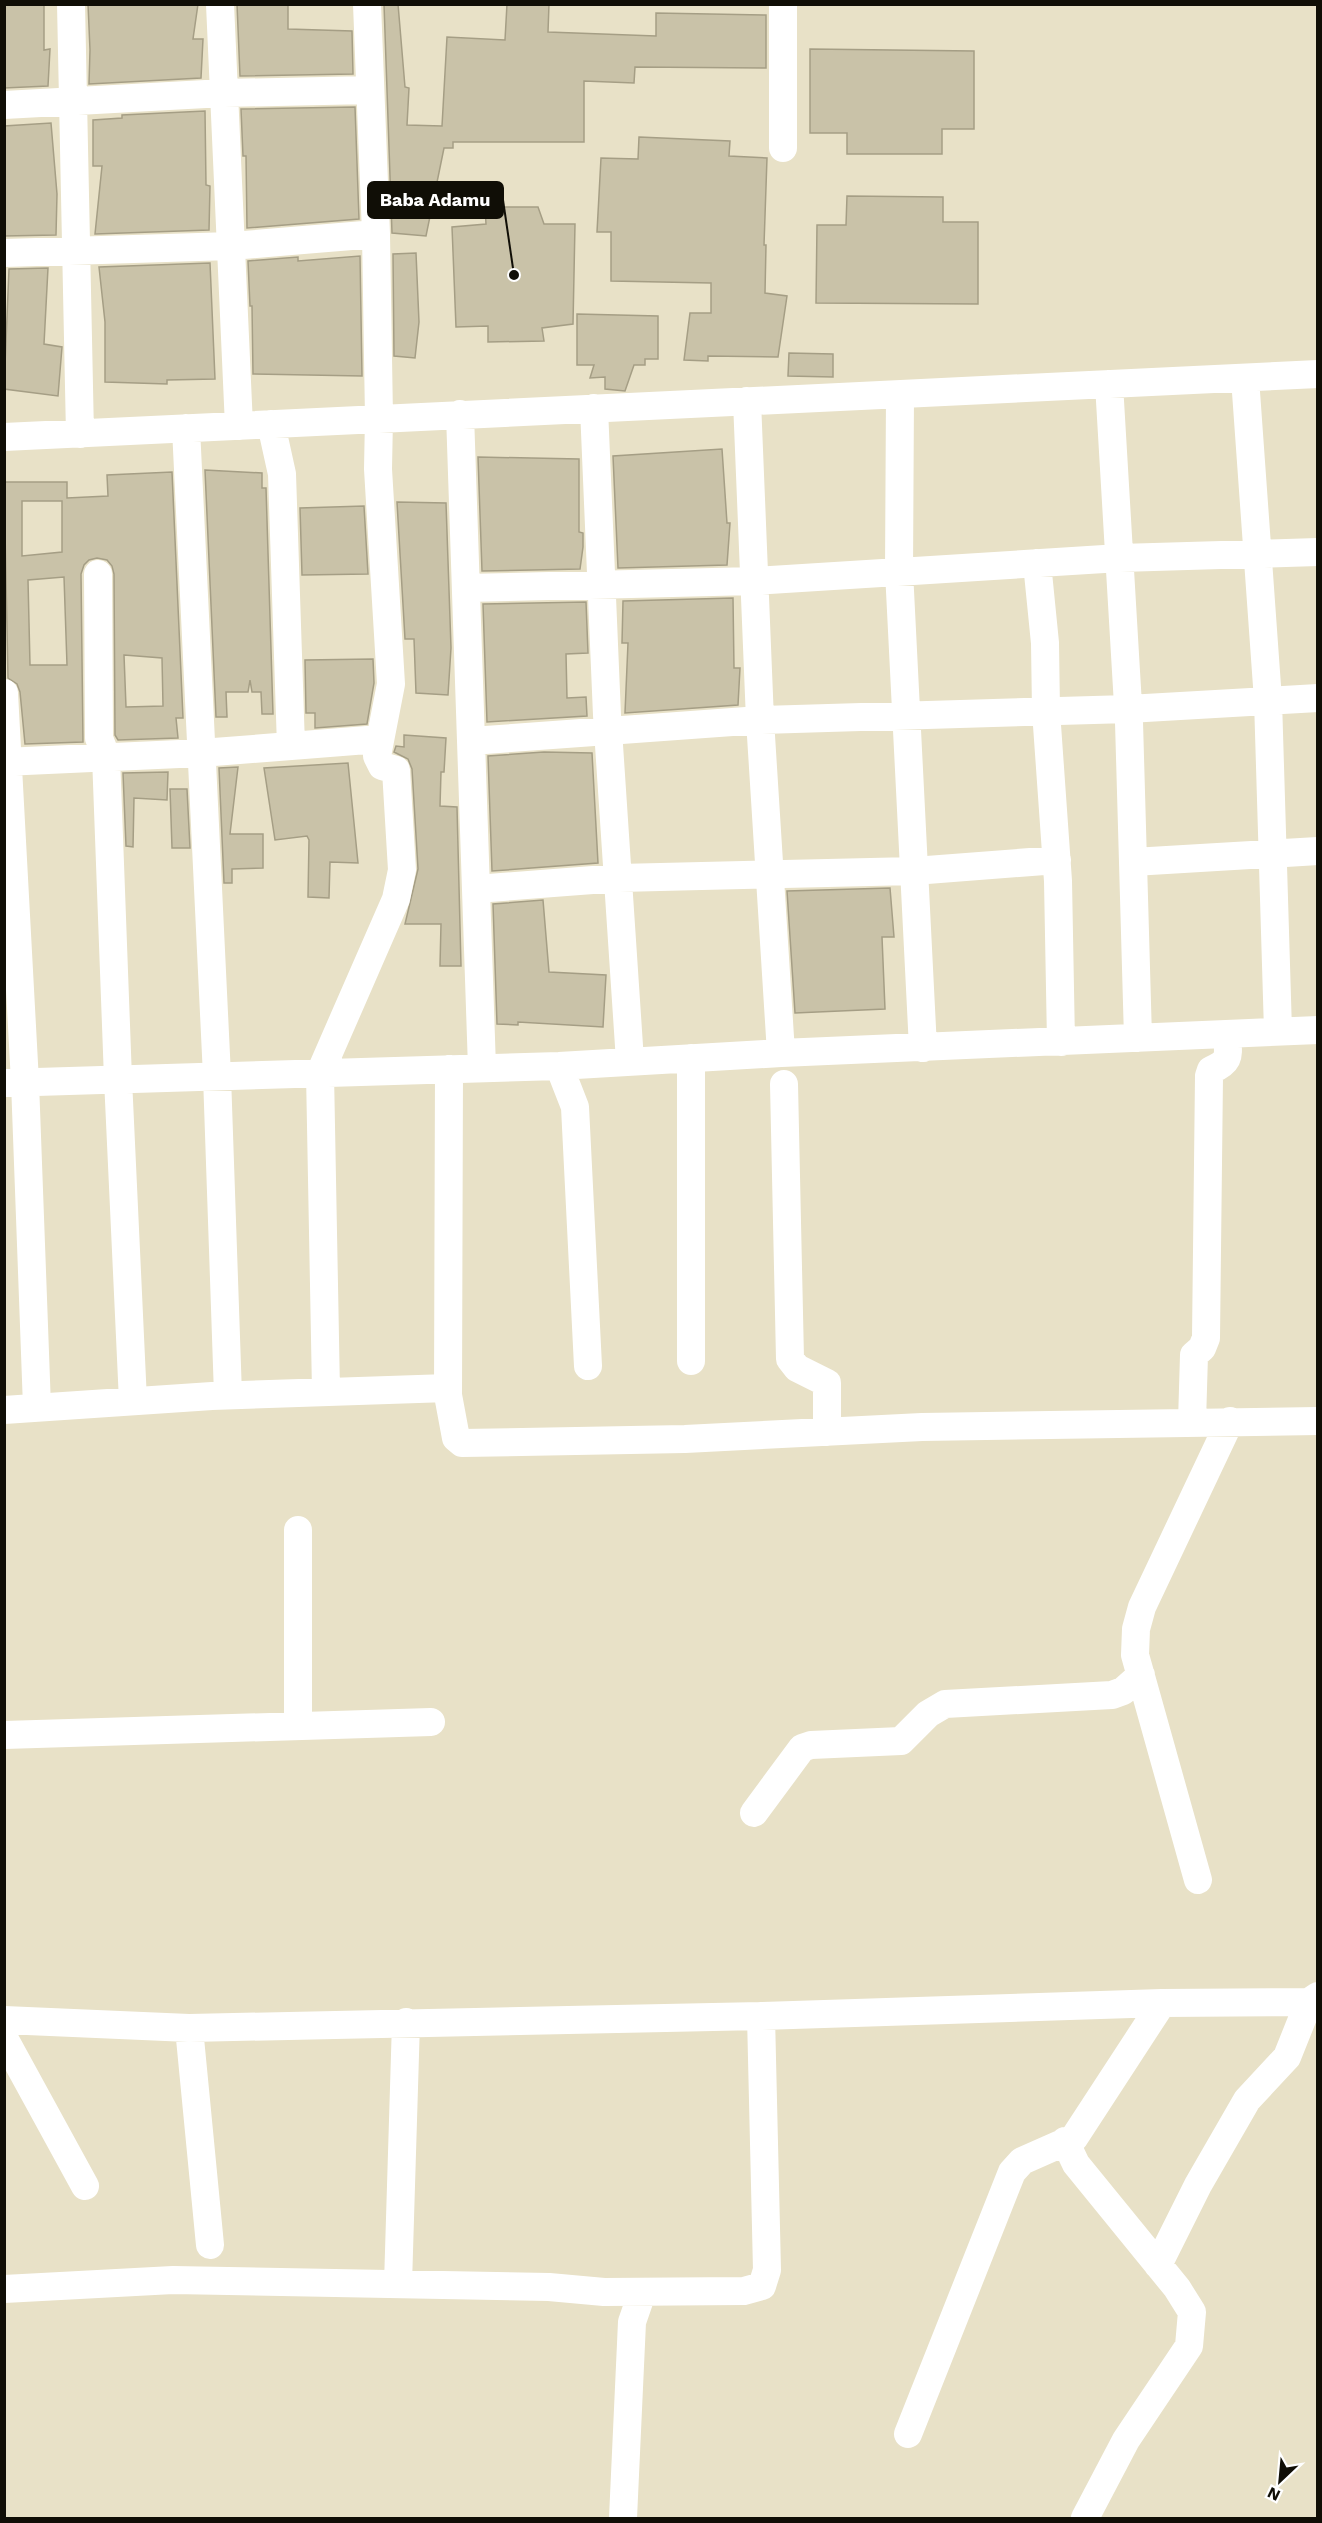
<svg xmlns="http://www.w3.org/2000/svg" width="1322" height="2523" viewBox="0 0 1322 2523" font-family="'Work Sans',sans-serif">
<rect width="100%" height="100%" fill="#e8e1c7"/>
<path fill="#c9c2a8" stroke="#a59e85" stroke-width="1.5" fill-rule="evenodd" d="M 4,4 L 44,4 L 44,50 L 50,49 L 48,86 L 4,88 Z
M 88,4 L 198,4 L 193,39 L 203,39 L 201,78 L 89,84 L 90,50 Z
M 237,4 L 288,4 L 288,29 L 352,31 L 353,74 L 240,76 Z
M 384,4 L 398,4 L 405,87 L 409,88 L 407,125 L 442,126 L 447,37 L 505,40 L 507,4 L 549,4 L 548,32 L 656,36 L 656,13 L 766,15 L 766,68 L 635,67 L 634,83 L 584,81 L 584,142 L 453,142 L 453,148 L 444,148 L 426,236 L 392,233 Z
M 810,49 L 974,51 L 974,129 L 942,129 L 942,154 L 847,154 L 847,133 L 810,133 Z
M 355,107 L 359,219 L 247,228 L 246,156 L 243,156 L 241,109 Z
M 205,111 L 206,185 L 210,186 L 209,230 L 95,234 L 102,166 L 93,166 L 93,120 L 122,118 L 122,115 Z
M 51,123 L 57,194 L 56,235 L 4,236 L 4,126 Z
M 639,137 L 730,141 L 729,156 L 767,158 L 764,245 L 766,245 L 765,293 L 787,296 L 778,357 L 708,356 L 708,361 L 684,360 L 690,313 L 711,313 L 711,283 L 611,281 L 611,232 L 597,232 L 601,158 L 638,159 Z
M 847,196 L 943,197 L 943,222 L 978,222 L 978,304 L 816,303 L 817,225 L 846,225 Z
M 485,207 L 538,207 L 544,224 L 575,224 L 573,324 L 542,328 L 544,341 L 488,342 L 488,326 L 456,327 L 452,227 L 486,224 Z
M 416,253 L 419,322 L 415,358 L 394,356 L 393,254 Z
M 360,256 L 362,376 L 253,374 L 252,306 L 250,306 L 248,261 L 298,257 L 298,261 Z
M 210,263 L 215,379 L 167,380 L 167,384 L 105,382 L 105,322 L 99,267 Z
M 48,268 L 44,344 L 62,347 L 58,396 L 4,389 L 9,269 Z
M 577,314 L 658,316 L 658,359 L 645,359 L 645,365 L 634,365 L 625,391 L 605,389 L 605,377 L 590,378 L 594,365 L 577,365 Z
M 789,353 L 833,354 L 833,377 L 788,376 Z
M 722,449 L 727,523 L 730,523 L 727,565 L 618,568 L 613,456 Z
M 478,457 L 579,459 L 579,532 L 583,533 L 583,547 L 580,569 L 482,571 Z
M 205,470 L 262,473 L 262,488 L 266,488 L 273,714 L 262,714 L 261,692 L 252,692 L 250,680 L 248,692 L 226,692 L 227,717 L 216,717 Z
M 172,472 L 183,718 L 176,718 L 178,738 L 118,740 L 115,735 L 114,574 L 112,566 L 107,560 L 97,558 L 89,560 L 84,565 L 81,574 L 83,742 L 25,744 L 20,692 L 17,684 L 8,678 L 4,482 L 67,482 L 67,498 L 108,496 L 107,475 ZM 22,501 L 62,501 L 62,552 L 22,556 ZM 64,577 L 67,665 L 30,665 L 28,580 ZM 124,655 L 162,658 L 163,706 L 126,707 Z
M 397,502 L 446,503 L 451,648 L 448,695 L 416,693 L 414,639 L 405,639 Z
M 364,506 L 368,574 L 302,575 L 300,508 Z
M 733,598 L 734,668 L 740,668 L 738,705 L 625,713 L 628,643 L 622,643 L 623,601 Z
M 586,602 L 588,653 L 566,654 L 567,698 L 586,697 L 587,716 L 487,722 L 483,604 Z
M 373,659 L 374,683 L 367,724 L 315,728 L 315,713 L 306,713 L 305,660 Z
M 404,735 L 446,738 L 444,772 L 441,772 L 440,806 L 457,807 L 461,966 L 440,966 L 441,924 L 405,924 L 418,869 L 412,769 L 408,759 L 394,752 L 396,746 L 404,747 Z
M 544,752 L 592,753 L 598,863 L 492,871 L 488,756 Z
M 348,763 L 358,863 L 330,862 L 329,898 L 308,897 L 309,840 L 307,836 L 275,840 L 264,768 Z
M 238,767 L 230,834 L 263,834 L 263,868 L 232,869 L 232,883 L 224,883 L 219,768 Z
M 168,772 L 167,800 L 134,798 L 133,847 L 126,846 L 123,773 Z
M 170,789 L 187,789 L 190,848 L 172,848 Z
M 890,888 L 894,937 L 882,937 L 885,1009 L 795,1013 L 787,891 Z
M 543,900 L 549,972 L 606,975 L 603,1027 L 518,1022 L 518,1025 L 497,1024 L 493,904 Z"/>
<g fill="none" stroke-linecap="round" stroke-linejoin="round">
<path stroke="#fff" stroke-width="28" d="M 71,4 L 80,434
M 220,4 L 239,426
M 4,105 L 224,93 L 370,90
M 783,148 L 783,4
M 4,253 L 231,246 L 376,234
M 1245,378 L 1268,700 L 1278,1031
M 1109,384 L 1129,722 L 1138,1038
M 900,395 L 899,571 L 923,1048
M 747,401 L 760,720 L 781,1053
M 594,408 L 607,715 L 630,1061
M 460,414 L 482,1068
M 271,424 L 282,474 L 291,746
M 186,428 L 217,1076 L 228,1395
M 4,437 L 1318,374
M 1037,563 L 1045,643 L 1046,711 L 1058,881 L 1061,1042
M 98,574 L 99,738 L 106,756 L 118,1079 L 133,1401
M 466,588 L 754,581 L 1120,558 L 1318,552
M 4,693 L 25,1082 L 37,1407
M 471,741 L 760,720 L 1128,709 L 1318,698
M 4,762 L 201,753 L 380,739
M 1133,862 L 1318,851
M 476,889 L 619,878 L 914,871 L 1057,860
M 691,1058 L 691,1361
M 559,1066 L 575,1107 L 588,1366
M 449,1069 L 448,1395 L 456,1438 L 462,1443 L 685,1439 L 922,1427 L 1318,1421
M 4,1083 L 559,1066 L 781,1053 L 1318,1030
M 784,1084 L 790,1359 L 797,1368 L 827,1383 L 827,1432
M 326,1391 L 320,1073 L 396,899 L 402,870 L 396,770 L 382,766 L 377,756 L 391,684 L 378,469 L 379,418 L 376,234 L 367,4
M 4,1410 L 212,1396 L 448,1388
M 1192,1422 L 1194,1355 L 1202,1348 L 1206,1338 L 1209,1076 L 1211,1070 C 1232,1061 1228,1055 1227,1034
M 298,1530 L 298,1724
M 4,1735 L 431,1722
M 754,1813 L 802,1748 L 811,1745 L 901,1741 L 928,1714 L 945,1704 L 1112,1695 L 1123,1691 L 1141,1675
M 1198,1880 L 1135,1655 L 1136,1629 L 1142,1607 L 1230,1421
M 4,2020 L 189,2028 L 761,2016 L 1162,2003 L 1309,2002 L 1318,1996
M 189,2028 L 210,2245
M 4,2038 L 85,2186
M 1065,2141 L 1076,2164 L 1177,2288 L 1192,2312 L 1189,2346 L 1126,2440 L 1085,2518
M 1158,2265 L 1198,2185 L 1247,2100 L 1287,2057 L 1309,2002
M 398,2284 L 406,2022
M 4,2289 L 173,2280 L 549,2287 L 604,2292 L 744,2291 L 762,2286 L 767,2270 L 761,2016
M 908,2434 L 1012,2172 L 1022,2161 L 1074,2138 L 1162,2003
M 623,2518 L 632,2322 L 642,2293"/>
</g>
<path fill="none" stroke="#100e06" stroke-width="2" d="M514 275L503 200"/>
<circle fill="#100e06" stroke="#fff" stroke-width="2" cx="514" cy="275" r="6"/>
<rect fill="#100e06" stroke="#100e06" stroke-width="2" x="368" y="182" width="135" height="36" rx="6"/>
<g font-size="18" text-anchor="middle" font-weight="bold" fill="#fff">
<text x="435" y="206">Baba Adamu</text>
</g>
<rect width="1322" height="2523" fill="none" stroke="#100e06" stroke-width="12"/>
<g transform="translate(1280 2481) rotate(206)" stroke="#ffffff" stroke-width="4.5" paint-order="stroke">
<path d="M0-4.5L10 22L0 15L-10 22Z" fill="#100e06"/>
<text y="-9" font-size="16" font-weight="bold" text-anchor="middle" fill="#100e06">N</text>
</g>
</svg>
